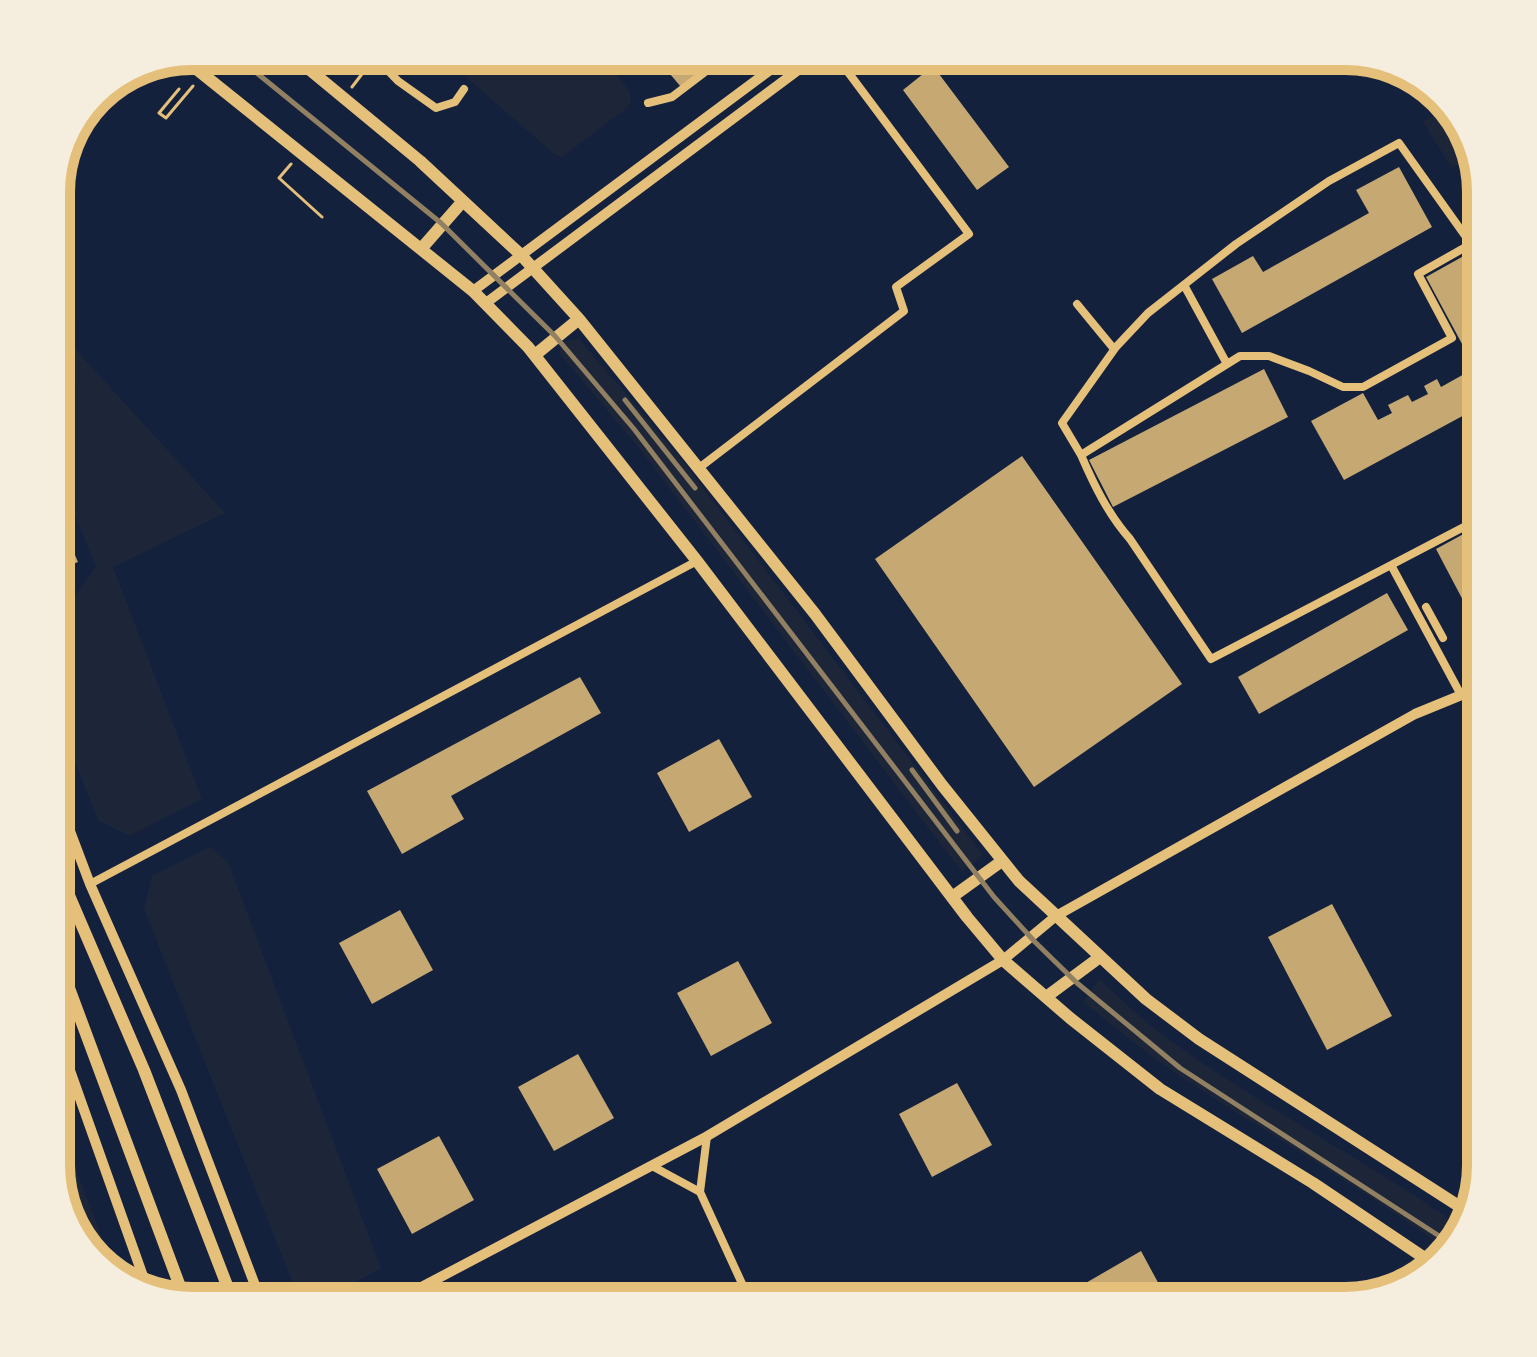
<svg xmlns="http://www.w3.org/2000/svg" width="1537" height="1357" viewBox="0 0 1537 1357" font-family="'Times New Roman',serif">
<rect width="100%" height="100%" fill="#14213d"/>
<path fill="#1d2539" d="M 442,56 L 603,56 L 629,91 L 631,101 L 627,108 L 562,157 L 555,155 Z
M 1448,107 L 1470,139 L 1474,155 L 1452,168 L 1423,122 Z
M 56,328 L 225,513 L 113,567 L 202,799 L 129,836 L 98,820 L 56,714 L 56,621 L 96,567 L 59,476 L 56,476 Z
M 579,339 L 678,455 L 983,855 L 962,872 L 636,444 L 559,353 L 565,341 Z
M 210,847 L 228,862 L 381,1268 L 322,1300 L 300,1301 L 144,909 L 152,876 Z
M 1099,979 C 1119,997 1138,1016 1159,1032 C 1254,1103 1361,1157 1458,1225 L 1447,1250 C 1361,1187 1269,1135 1180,1076 C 1146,1054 1115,1027 1083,1002 Z
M 56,1118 L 116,1274 L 96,1262 L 56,1174 Z"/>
<path fill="#c6a872" d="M 655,56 L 723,56 L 681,87 Z
M 933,66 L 1009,167 L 977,190 L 903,90 Z
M 1399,167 L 1432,227 L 1242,333 L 1212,279 L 1253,256 L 1263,272 L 1369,213 L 1356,190 Z
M 1469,253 L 1481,275 L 1481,406 L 1344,480 L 1311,421 L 1363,393 L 1378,420 L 1392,413 L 1388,405 L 1408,395 L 1412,402 L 1428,394 L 1424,386 L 1437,379 L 1441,387 L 1475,368 L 1426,277 Z
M 1264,369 L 1288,417 L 1113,507 L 1089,460 Z
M 1022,456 L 1182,684 L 1034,787 L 875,559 Z
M 56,511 L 78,562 L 56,571 Z
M 1469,531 L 1481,555 L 1481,598 L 1466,606 L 1436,549 Z
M 1387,593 L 1408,630 L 1259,714 L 1238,677 Z
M 580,677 L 601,713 L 451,796 L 464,819 L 402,854 L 367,791 Z
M 719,739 L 752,797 L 689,832 L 657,773 Z
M 1332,904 L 1392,1016 L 1327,1050 L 1268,937 Z
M 400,910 L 433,970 L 372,1004 L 339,943 Z
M 738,961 L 772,1023 L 711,1056 L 677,993 Z
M 578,1054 L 614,1118 L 554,1151 L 518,1087 Z
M 957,1083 L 992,1145 L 932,1177 L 899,1114 Z
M 439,1136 L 474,1200 L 412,1234 L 377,1169 Z
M 1141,1251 L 1168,1301 L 1093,1301 L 1084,1284 Z"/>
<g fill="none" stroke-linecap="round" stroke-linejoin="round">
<path stroke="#e5c07b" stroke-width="3" d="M 341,56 L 362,74 L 352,87
M 179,89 L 159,113 L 166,118 L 193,86
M 291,164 L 279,178 L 322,217"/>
<path stroke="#e5c07b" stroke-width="8" d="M 374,56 L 398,81 L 436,108 L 455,102 L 464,89
M 648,103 L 672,97 L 726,56
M 1184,285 L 1227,364
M 1077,304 L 1114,349
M 1081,455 L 1062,423 L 1116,347 L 1148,313 L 1236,244 L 1329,181 L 1399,143 L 1471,244
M 699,468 L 904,311 L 896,287 L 969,234 L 836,56
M 1481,518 L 1211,659 L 1130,539 C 1108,514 1094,485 1081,455 L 1240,356 L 1269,356 L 1309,371 L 1343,387 L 1363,387 L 1452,338 L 1418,274 L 1471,244 L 1481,260
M 1391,565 L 1461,695
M 1426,607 L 1443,638
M 90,884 L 697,561
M 707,1136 L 700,1192 L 750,1301
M 652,1166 L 700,1192"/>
<path stroke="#e5c07b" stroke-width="10" d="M 473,291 L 789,56
M 486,303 L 817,56
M 56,794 L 90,884 L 181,1090 L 261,1301
M 56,1031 L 149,1293
M 395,1301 L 704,1138 L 1003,960 L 1056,916 L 1415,714 L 1481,687"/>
<path stroke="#e5c07b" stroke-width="12" d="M 293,56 L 420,161 L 521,255 L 579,319 L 815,614 L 942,785 L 1019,881 L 1146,999 L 1199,1039 L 1465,1210
M 184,59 L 473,291 L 528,347 L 697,561 L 967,917 L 1003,960 L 1070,1018 L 1160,1089 L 1313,1183 L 1435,1265
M 421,249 L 463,201
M 535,355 L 579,319
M 56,865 L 144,1070 L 233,1301
M 952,897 L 1002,861
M 56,953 L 185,1300
M 1046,997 L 1100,957"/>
<path stroke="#918062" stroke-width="5" d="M 236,56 L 441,223 L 555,336 L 634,429 L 994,897 L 1035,942 L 1077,983 L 1180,1068 L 1450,1243
M 625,400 L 695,488
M 912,770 L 957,831"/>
</g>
<path d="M0 0H1537V1357H0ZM192 70H1345A122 122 0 0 1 1467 192V1165A122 122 0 0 1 1345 1287H192A122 122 0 0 1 70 1165V192A122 122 0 0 1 192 70Z" fill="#f5edde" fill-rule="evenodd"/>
<path fill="none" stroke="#e5c07b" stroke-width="10" d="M192 70H1345A122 122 0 0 1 1467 192V1165A122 122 0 0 1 1345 1287H192A122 122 0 0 1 70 1165V192A122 122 0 0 1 192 70Z"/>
</svg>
